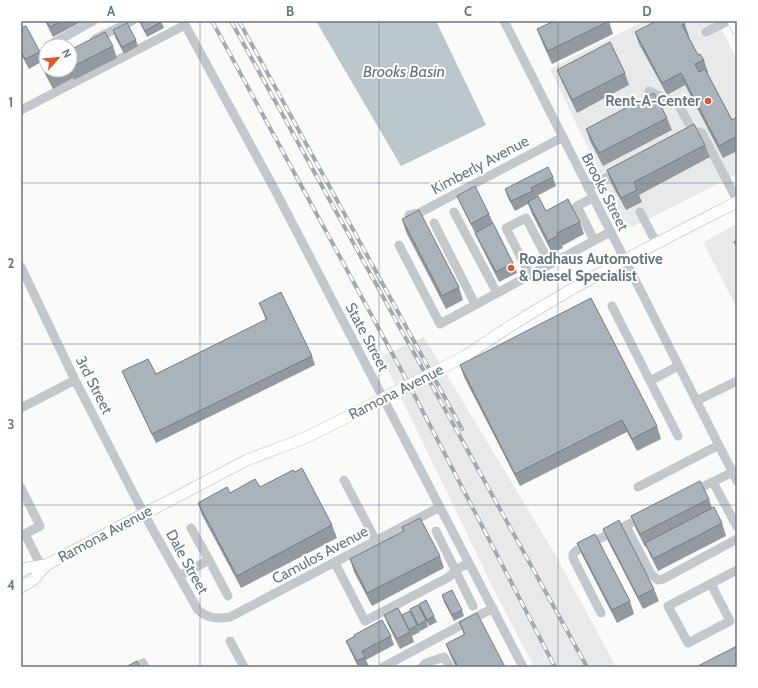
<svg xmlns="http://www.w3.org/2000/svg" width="758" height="688" viewBox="0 0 758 688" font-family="Cabin,sans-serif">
<rect width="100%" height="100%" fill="#fafaf8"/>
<path fill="#e8e9e9" d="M 644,21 L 718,21 L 737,61 L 737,174 L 633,227 L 624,223 L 550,69 Z
M 737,223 L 737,308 L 706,248 L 704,242 Z
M 424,337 L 556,556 L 616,667 L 534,667 L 494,590 L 381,356 Z"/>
<path fill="#bbc7cb" d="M 316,21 L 436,21 L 486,125 L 401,166 Z"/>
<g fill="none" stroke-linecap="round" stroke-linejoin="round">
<defs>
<path id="major" d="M 733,21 L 737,29
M 467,355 C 551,296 645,249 737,202
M 21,572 L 27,568 L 46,565 L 247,460 L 305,438 L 349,416
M 21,587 L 33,580 L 46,565"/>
</defs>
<use href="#major" stroke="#b5babe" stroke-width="12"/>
<path stroke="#c3c8cc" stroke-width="9" d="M 183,21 L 275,190 L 523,667
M 504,21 L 737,481
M 706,32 L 728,21
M 95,39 L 132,21
M 48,46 L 93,21
M 649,91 L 678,104 L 693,131
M 21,110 L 185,25
M 688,134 C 693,131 696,131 702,133 L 737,200
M 588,188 L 620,170
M 593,198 L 577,206 L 594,240
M 454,212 L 497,293
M 640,212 L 657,244
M 409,215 L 419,213 L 563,137
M 434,223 L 475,304
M 399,245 L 440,324 L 610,232
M 21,267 L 75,380 L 144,514 L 198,610 C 209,619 217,619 230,617 L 440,507
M 530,275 L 506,228 L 526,218 L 550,264
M 612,306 L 650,381
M 696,401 L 737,381
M 21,408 L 75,380
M 678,436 L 650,381 L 678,366
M 344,480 L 376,541
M 713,482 L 737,527
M 638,487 L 719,445
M 21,488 L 40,526 L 21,536
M 692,492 L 737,470
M 626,526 L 651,574 L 658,580 L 663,579 L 737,539
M 191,528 L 209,560
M 436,531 L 473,606
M 25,534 L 41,566
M 335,563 L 365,621 L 449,577 L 455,570 L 469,563
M 179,576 L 209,560 L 228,596
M 711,584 L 730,621 L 688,643 L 668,606 L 737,570
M 601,613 L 573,558 L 573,554 L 577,550 L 643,517
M 230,641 L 244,667
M 134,667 L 143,663 L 145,667
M 383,667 L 493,608
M 422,667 L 426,663 L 444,657 L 450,667"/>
<use href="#major" stroke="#fff" stroke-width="11"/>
<defs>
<path id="rail" d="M 212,21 L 405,377 L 555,667
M 231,21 L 587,667
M 239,21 L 462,429"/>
</defs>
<use href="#rail" stroke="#a2aab0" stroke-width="4"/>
<use href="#rail" stroke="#fff" stroke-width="2.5" stroke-dasharray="8" stroke-linecap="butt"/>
<defs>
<path id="major-bridge" d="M 349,416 L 467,355"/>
</defs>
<use href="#major-bridge" stroke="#b5babe" stroke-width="12" stroke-linecap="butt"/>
<use href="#major-bridge" stroke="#fff" stroke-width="11"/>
</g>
<path fill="#929a9f" d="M 45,21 L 83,21 L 53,37 Z
M 139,21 L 161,21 L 164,28 L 147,37 Z
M 609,21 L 613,34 L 552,64 L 542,42 L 537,29 Z
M 685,24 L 689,36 L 688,37 L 698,55 L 704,60 L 708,72 L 707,73 L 732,120 L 737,117 L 737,151 L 723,158 L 685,85 L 667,95 L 639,44 L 635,32 Z
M 21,28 L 40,52 L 46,70 L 70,70 L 70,50 L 113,46 L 117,58 L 74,80 L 73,78 L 53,89 L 45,74 L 41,62 L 29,69 L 21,54 Z
M 113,30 L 136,40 L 138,46 L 124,54 L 115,37 Z
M 557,70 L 625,73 L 629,85 L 577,113 L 562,82 Z
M 667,118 L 672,130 L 603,166 L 590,141 L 586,129 Z
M 705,145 L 710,157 L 639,195 L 642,202 L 626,210 L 611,183 L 607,170 Z
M 553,177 L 556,186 L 535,197 L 535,198 L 546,211 L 580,222 L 584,234 L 562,246 L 563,248 L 552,253 L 532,214 L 528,204 L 515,211 L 508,198 L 505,189 Z
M 457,196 L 489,214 L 493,223 L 475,233 L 461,205 Z
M 402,219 L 459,287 L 463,300 L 446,309 L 406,232 Z
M 475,233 L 513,263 L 517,273 L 499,282 L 479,242 Z
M 259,303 L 312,356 L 315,365 L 156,443 L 126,381 L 122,371 L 156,374 L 266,320 Z
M 460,365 L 657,426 L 661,439 L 637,451 L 627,432 L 520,486 L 464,377 Z
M 295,472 L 332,525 L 337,538 L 241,588 L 202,515 L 198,503 L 230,493 L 260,487 Z
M 709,499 L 712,508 L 722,523 L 726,536 L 658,571 L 650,555 L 646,546 L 645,547 L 636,529 L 631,516 Z
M 402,527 L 440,556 L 444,568 L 372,606 L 354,572 L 350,559 L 403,532 Z
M 603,529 L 654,589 L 659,601 L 643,609 L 608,541 Z
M 577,543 L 630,601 L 634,614 L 617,623 L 582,555 Z
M 442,595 L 462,610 L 464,616 L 454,621 L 444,602 Z
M 419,604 L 434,616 L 437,622 L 429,626 L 421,611 Z
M 410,609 L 426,620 L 428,627 L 420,631 L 412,615 Z
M 384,615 L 402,616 L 417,625 L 420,632 L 412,636 L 414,642 L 400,649 L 388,625 Z
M 459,622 L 505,667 L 456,667 L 451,657 L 446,644 L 464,635 Z
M 391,636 L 394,645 L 366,660 L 369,666 L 367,667 L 358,667 L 350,650 L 346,641 Z"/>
<path fill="#aab3b9" stroke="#777d82" d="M 46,21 L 61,21 L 50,27 Z
M 140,21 L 161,21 L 161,22 L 145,31 Z
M 554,21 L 609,21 L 548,51 L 537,29 Z
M 656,21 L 683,21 L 685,24 L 682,25 L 698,55 L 700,54 L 704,60 L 695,64 L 699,72 L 705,69 L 732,120 L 737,117 L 737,136 L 719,146 L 681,73 L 662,83 L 635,32 Z
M 127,23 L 136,40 L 122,47 L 113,30 Z
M 26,26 L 40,52 L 25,59 L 21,51 L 21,28 Z
M 105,32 L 113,46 L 70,68 L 70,50 Z
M 610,42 L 625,73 L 572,100 L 557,70 Z
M 46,59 L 46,70 L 60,70 L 48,76 L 41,62 Z
M 654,93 L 667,118 L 599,153 L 586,129 Z
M 694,124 L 705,145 L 634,182 L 637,190 L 621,198 L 607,170 Z
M 548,167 L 553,177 L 531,188 L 533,191 L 511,201 L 505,189 Z
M 475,186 L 489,214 L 471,224 L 457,196 Z
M 538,196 L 546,211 L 568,199 L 580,222 L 557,233 L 558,236 L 548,241 L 528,202 Z
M 419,210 L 459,287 L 442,296 L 402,219 Z
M 493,223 L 513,263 L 496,272 L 475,233 Z
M 737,240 L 737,247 L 734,242 Z
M 281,292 L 312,356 L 152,434 L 122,371 L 148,359 L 156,374 L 267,319 L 259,303 Z
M 591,298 L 657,426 L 632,439 L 622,420 L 515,474 L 460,365 Z
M 302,468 L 332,525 L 237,576 L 198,503 L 227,487 L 230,493 L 255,479 L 260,487 L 293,470 L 295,472 Z
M 700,481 L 709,499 L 640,534 L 631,516 Z
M 714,507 L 722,523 L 653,559 L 645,543 Z
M 420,518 L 440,556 L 367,593 L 350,559 L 404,531 L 402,527 Z
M 619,520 L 654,589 L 638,597 L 603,529 Z
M 595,534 L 630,601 L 612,610 L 577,543 Z
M 452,590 L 462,610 L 452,615 L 442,595 Z
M 426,600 L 434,616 L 427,620 L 419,604 Z
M 418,605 L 426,620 L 418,625 L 410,609 Z
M 398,608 L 410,632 L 397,639 L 384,615 Z
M 410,611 L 417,625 L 409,630 L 402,615 Z
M 477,613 L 505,667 L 458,667 L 446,644 L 465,634 L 459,622 Z
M 382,620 L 391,636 L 362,651 L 365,657 L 357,661 L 346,641 L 355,636 L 354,635 Z
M 737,646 L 737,667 L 696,667 Z
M 137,661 L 140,667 L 126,667 Z"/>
<path fill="none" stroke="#657683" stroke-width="1" stroke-opacity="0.55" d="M 200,21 L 200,667M 379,21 L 379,667M 558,21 L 558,667M 21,183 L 737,183M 21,344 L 737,344M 21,505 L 737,505"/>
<g fill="#e4572e" stroke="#fff" stroke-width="1.5">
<circle cx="708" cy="101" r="4"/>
<circle cx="511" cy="268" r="4"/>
</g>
<g text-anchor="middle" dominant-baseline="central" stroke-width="4" stroke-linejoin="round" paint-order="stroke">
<g font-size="15" font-weight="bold" fill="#657683" stroke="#fff" text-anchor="end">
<text x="700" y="101">Rent-A-Center</text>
<text x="519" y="259" text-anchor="start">Roadhaus Automotive<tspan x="519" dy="17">&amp; Diesel Specialist</tspan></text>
</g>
<g font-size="15" fill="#657683" stroke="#fff">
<text transform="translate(480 165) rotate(-28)">Kimberly Avenue</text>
<text transform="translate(605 192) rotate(63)">Brooks Street</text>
<text transform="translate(367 337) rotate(62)">State Street</text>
<text transform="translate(94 385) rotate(63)">3rd Street</text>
<text transform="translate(396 392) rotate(-27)">Ramona Avenue</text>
<text transform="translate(105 534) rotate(-28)">Ramona Avenue</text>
<text transform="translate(320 555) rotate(-28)">Camulos Avenue</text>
<text transform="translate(187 562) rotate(61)">Dale Street</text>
</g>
<g font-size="16" font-style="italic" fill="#60757c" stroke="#fff">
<text x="404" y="71">Brooks Basin</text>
</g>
</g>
<rect width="758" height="688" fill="none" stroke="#ffffff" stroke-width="44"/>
<g transform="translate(58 58) rotate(63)"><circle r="19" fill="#ffffff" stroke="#c1c8cd"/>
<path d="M0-3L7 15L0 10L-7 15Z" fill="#e4572e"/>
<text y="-6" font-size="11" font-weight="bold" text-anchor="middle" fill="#657683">N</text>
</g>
<rect x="22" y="22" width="714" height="644" fill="none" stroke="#657683" stroke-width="1.5"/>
<g font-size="13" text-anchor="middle" font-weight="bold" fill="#657683">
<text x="111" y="16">A</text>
<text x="290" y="16">B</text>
<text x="468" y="16">C</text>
<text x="647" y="16">D</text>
<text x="11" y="107">1</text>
<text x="11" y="268">2</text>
<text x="11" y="429">3</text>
<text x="11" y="590">4</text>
</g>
</svg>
